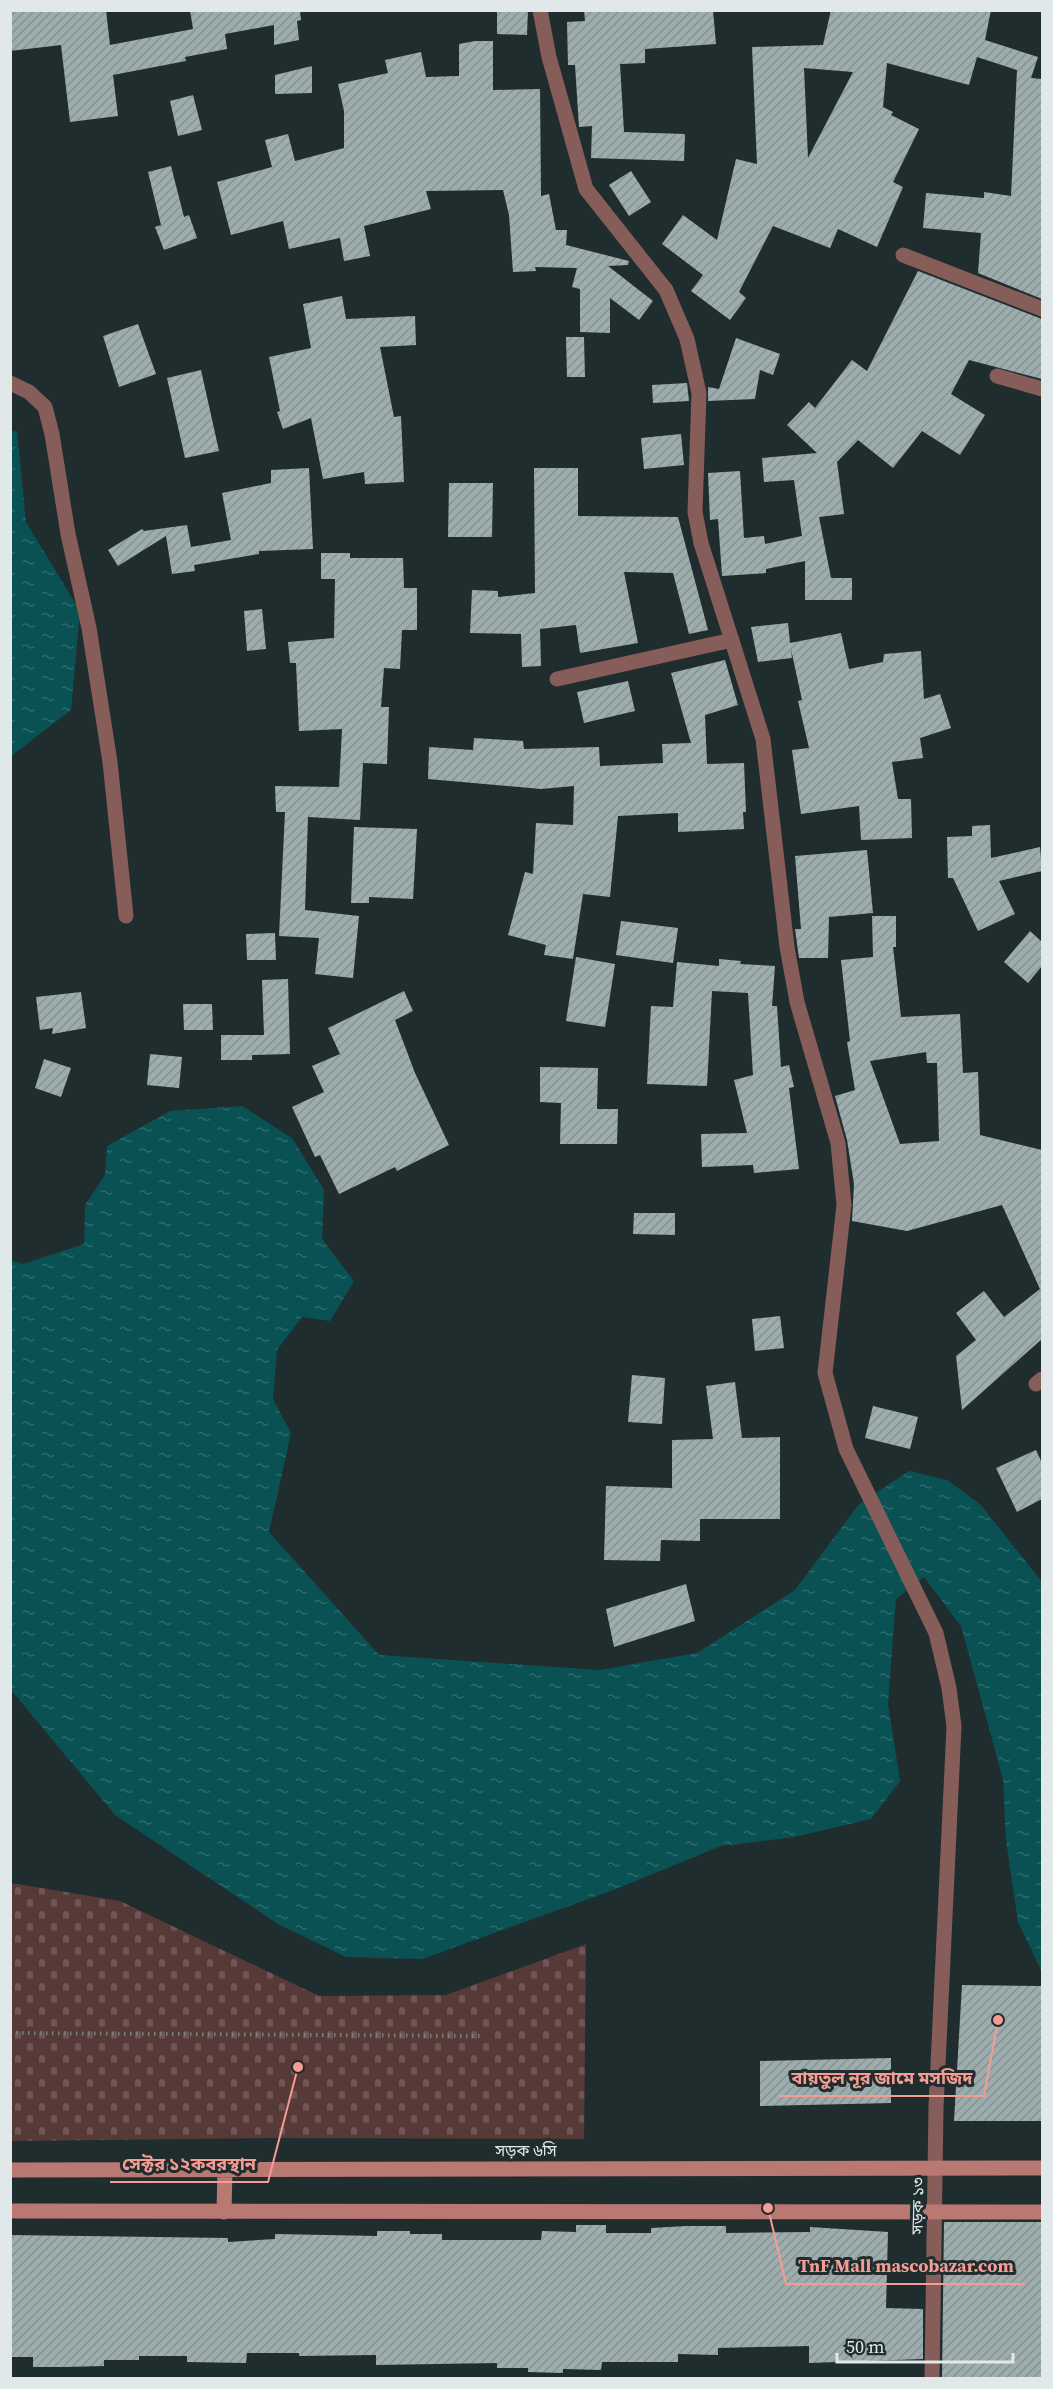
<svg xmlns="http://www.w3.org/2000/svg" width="1053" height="2389" viewBox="0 0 1053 2389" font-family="'Source Serif 4','Noto Sans Bengali',serif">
<defs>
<pattern id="cemetery-stones" width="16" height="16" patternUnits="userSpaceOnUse" patternTransform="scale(1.5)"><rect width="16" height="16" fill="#573937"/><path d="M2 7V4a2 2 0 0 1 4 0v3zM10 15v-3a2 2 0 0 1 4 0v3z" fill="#6f5654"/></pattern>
<pattern id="water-ripples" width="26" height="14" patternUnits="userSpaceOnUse" patternTransform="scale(1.5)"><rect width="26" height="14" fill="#0a5153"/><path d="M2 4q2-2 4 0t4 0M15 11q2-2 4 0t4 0" fill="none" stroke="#2d6a6c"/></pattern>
<pattern id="building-hatch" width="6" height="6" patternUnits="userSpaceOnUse" patternTransform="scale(1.5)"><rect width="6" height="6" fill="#9dadae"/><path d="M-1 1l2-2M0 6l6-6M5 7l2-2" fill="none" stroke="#869394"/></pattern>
</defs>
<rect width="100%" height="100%" fill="#202d2e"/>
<path fill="url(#cemetery-stones)" d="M 11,1883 L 120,1901 L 319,1996 L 446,1995 L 586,1944 L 584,2139 L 267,2138 L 11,2141 Z"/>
<path fill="url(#water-ripples)" d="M 11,430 L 17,432 L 26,522 L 80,611 L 71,710 L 11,756 Z
M 242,1106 L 292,1138 L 324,1190 L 322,1239 L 354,1281 L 330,1321 L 302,1317 L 277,1350 L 273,1399 L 291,1433 L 269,1532 L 379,1655 L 600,1670 L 697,1653 L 795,1590 L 859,1504 L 909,1471 L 947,1480 L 980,1504 L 1042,1582 L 1042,1972 L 1018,1922 L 1006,1840 L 1003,1779 L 961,1626 L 924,1577 L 896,1599 L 888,1704 L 900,1781 L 871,1819 L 794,1837 L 721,1846 L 616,1889 L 422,1959 L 346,1957 L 278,1924 L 115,1815 L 11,1690 L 10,1260 L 23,1264 L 84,1244 L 85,1205 L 105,1175 L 107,1146 L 170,1111 Z"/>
<path fill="url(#building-hatch)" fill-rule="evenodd" d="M 10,10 L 106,10 L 110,45 L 193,29 L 190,10 L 300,10 L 301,20 L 297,21 L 299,40 L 274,45 L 274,25 L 225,34 L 227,49 L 185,57 L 186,61 L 113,75 L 118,116 L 70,122 L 61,45 L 10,51 Z
M 497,10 L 528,10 L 527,35 L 497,34 Z
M 584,10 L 713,10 L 716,44 L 645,49 L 645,63 L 620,64 L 624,132 L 685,134 L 684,161 L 591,158 L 592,126 L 579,127 L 575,65 L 568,65 L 567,22 L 585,21 Z
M 831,10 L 991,10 L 985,40 L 1038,57 L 1031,78 L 1042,79 L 1042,299 L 978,273 L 981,233 L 923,228 L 926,193 L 984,198 L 984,192 L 1011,196 L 1017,70 L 977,57 L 969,85 L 887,63 L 883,107 L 893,112 L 891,115 L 919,129 L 893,182 L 903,187 L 877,247 L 838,229 L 830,248 L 773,226 L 739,292 L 746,298 L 730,320 L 691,291 L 703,275 L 662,244 L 683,215 L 717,240 L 736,159 L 757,164 L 752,47 L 823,45 ZM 804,68 L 853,72 L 808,158 Z
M 475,41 L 493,41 L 493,90 L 540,89 L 541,196 L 549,194 L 556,230 L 567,230 L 566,245 L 629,261 L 628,265 L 608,266 L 653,301 L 639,320 L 610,298 L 610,333 L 580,332 L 580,289 L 572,287 L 577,268 L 535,267 L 536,271 L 513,272 L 509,215 L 503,190 L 426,191 L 431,209 L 364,226 L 370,256 L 344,261 L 340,238 L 289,249 L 283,221 L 231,235 L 217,182 L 272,167 L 265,140 L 288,134 L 295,161 L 344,148 L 344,111 L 338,84 L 388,73 L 385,60 L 421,52 L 426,77 L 459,76 L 459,44 Z
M 312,66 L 312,93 L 275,94 L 275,75 Z
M 193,95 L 202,130 L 178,136 L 170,101 Z
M 171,166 L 184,217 L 189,215 L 197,238 L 164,250 L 155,227 L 161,225 L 148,172 Z
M 631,171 L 651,202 L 629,216 L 609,185 Z
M 918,271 L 1042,319 L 1042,379 L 969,360 L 951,394 L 985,415 L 960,455 L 922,431 L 893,468 L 858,440 L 837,462 L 844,514 L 819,517 L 831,578 L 852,578 L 852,600 L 805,600 L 805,561 L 766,569 L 766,573 L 722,576 L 718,519 L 710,520 L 708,473 L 740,471 L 744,538 L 764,536 L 765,544 L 802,536 L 794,480 L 764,482 L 762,458 L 817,453 L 787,425 L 809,402 L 815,408 L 852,360 L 867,371 Z
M 342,296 L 346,319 L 415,316 L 416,345 L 380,347 L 394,417 L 401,416 L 404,482 L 365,484 L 364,472 L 323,479 L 311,418 L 283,429 L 277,412 L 280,411 L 269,357 L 311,348 L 303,304 Z
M 138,324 L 156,374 L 119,387 L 103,336 Z
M 566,337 L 584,337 L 585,377 L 567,377 Z
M 736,338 L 780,354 L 773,375 L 760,370 L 755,399 L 708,401 L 708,387 L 719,389 Z
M 201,370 L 219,451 L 185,458 L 167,378 Z
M 687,383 L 689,401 L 653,403 L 652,385 Z
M 681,434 L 684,465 L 644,469 L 641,438 Z
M 309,468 L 313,549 L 259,551 L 259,554 L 194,565 L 195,571 L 172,574 L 166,536 L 118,566 L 108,550 L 142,529 L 144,531 L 187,525 L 191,547 L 231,540 L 222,493 L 271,483 L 271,470 Z
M 534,468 L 578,468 L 578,516 L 678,517 L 708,630 L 689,634 L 673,573 L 624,572 L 638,643 L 580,653 L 576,625 L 540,629 L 541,666 L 522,667 L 521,634 L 470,633 L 472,590 L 498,591 L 498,597 L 535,593 Z
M 449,483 L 493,483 L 492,537 L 448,537 Z
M 321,553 L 350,553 L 350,558 L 403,558 L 404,588 L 417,588 L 417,630 L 402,630 L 400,669 L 384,668 L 381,707 L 389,707 L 387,764 L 363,763 L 360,820 L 308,817 L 305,910 L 359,916 L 353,978 L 315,974 L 319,938 L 279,936 L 285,812 L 276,812 L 275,786 L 339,787 L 342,729 L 299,731 L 296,663 L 290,663 L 288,642 L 334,638 L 335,579 L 321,579 Z
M 262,609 L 266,649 L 247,651 L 244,611 Z
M 788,623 L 790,643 L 841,633 L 849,669 L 883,662 L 884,654 L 921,651 L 924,699 L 940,694 L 951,728 L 920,738 L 923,758 L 892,762 L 898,799 L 911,799 L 912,838 L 861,840 L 859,806 L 801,814 L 792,750 L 809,748 L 798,701 L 802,700 L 791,649 L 792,658 L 758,662 L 751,627 Z
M 725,660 L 738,705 L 705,715 L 707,764 L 744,763 L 746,812 L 743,812 L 744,829 L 678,832 L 678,813 L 618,816 L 610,897 L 583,894 L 573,959 L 544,955 L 546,945 L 508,935 L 525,872 L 533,874 L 536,823 L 573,825 L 574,786 L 541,789 L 428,779 L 429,747 L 473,750 L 474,738 L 523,741 L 524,749 L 599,747 L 600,766 L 663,763 L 662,744 L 691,743 L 671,673 Z
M 628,681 L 635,711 L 584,723 L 577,692 Z
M 990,825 L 991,858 L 1040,847 L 1042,871 L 999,881 L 1015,914 L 978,931 L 953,878 L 948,878 L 947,837 L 972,836 L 972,826 Z
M 354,827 L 417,829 L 413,899 L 369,897 L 369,903 L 351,903 Z
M 867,850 L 873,913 L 829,917 L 828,958 L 799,958 L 795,929 L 801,929 L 795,856 Z
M 872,916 L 896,916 L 896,947 L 893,947 L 901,1017 L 960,1014 L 963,1073 L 978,1072 L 980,1135 L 1042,1150 L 1042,1339 L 962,1410 L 956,1356 L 976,1340 L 956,1313 L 984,1291 L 1004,1317 L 1040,1289 L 1002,1205 L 907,1231 L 852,1221 L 854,1184 L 847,1140 L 835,1096 L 855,1090 L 847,1042 L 850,1041 L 841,960 L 873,957 ZM 926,1052 L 927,1063 L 937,1063 L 939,1141 L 900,1144 L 870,1061 Z
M 621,921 L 678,928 L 673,963 L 616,955 Z
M 1030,931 L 1042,942 L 1042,966 L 1028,983 L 1004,962 Z
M 275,933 L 276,960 L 247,960 L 246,934 Z
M 576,957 L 615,964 L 605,1027 L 566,1021 Z
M 719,959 L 741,961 L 740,964 L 775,966 L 772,1006 L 777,1006 L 781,1067 L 789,1065 L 794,1087 L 789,1088 L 799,1169 L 754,1173 L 753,1165 L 702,1167 L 701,1134 L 747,1133 L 734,1080 L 753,1075 L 748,993 L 712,991 L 707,1086 L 647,1084 L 651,1006 L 673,1007 L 677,962 L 719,966 Z
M 288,979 L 290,1054 L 252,1055 L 252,1060 L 221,1060 L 221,1035 L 264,1035 L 262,980 Z
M 404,991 L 413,1011 L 395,1020 L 415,1073 L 449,1145 L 397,1171 L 395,1167 L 339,1194 L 320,1155 L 315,1157 L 292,1107 L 324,1092 L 312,1066 L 340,1054 L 328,1028 Z
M 81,992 L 86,1028 L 52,1034 L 53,1028 L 40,1030 L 36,997 Z
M 183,1004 L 212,1004 L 213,1030 L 184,1030 Z
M 150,1054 L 182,1057 L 179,1088 L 147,1085 Z
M 44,1059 L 71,1068 L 61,1097 L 35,1088 Z
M 540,1067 L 598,1068 L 597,1109 L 618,1109 L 617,1144 L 560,1144 L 561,1103 L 540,1102 Z
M 634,1213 L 675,1213 L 675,1235 L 633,1234 Z
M 780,1316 L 784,1348 L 755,1351 L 752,1319 Z
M 632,1375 L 665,1378 L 662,1424 L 628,1422 Z
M 735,1382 L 742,1438 L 780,1437 L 780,1519 L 700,1519 L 700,1541 L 661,1540 L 660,1561 L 604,1560 L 606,1486 L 672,1488 L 672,1440 L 713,1439 L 706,1386 Z
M 873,1406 L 918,1417 L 910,1449 L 865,1438 Z
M 1036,1450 L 1042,1463 L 1042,1499 L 1017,1512 L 996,1468 Z
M 686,1584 L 695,1621 L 614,1647 L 606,1609 Z
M 962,1985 L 1042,1986 L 1042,2121 L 954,2121 Z
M 891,2058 L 891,2103 L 760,2106 L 760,2061 Z
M 944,2222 L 1042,2222 L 1042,2379 L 942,2379 Z
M 576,2225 L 606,2225 L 606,2233 L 651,2233 L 651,2228 L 687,2226 L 726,2226 L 726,2233 L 810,2232 L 810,2227 L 888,2232 L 886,2308 L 923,2309 L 923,2359 L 809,2363 L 809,2346 L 757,2347 L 718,2348 L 718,2355 L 678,2354 L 678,2362 L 602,2362 L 601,2370 L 563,2369 L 563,2373 L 528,2372 L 528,2368 L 497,2368 L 497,2363 L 376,2365 L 376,2355 L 299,2356 L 299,2353 L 247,2353 L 246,2363 L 187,2362 L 187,2356 L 139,2356 L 139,2360 L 104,2360 L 104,2366 L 65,2367 L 33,2367 L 33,2357 L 10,2357 L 10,2235 L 228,2238 L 228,2242 L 275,2239 L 275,2234 L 377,2236 L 377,2231 L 410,2231 L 410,2234 L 442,2234 L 442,2240 L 541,2240 L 542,2231 L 576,2232 Z"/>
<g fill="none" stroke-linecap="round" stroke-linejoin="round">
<path stroke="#758081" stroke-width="4" stroke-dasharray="1.5 4.5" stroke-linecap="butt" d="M 10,2033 L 483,2036"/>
<path stroke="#875d59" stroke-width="15" d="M 540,10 L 549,57 L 586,189 L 666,290 L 687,339 L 699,393 L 695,512 L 701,543 L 763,739 L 787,947 L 797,1002 L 838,1143 L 844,1205 L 825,1373 L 846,1449 L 936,1633 L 949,1688 L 954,1726 L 936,2107 L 932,2378
M 903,255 L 1042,309
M 997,376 L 1042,389
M 10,383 L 29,392 L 45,407 L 52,434 L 68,534 L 89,628 L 110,762 L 126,916
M 557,679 L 732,640
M 1036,1384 L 1042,1379"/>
<path stroke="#ba7872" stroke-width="15" d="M 10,2170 L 1042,2168
M 10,2211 L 1042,2212
M 224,2212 L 225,2169"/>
</g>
<g text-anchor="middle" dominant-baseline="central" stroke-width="6" stroke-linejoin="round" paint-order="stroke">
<g font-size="16" fill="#e0e8e9" stroke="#202d2e">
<text x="526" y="2150">সড়ক ৬সি</text>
<text transform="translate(917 2206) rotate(-89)">সড়ক ১৩</text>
</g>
</g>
<path fill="none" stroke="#f59c94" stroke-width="2" d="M998 2020L984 2096H779M298 2067L268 2182H110M768 2208L786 2284H1025"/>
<g fill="#f59c94" stroke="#202d2e" stroke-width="2">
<circle cx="998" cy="2020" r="6"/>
<circle cx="298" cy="2067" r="6"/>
<circle cx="768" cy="2208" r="6"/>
</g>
<g font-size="18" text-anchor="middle" font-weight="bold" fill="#f59c94" stroke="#202d2e" stroke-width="6" stroke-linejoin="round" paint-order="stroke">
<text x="882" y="2084">বায়তুল নূর জামে মসজিদ</text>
<text x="189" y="2170">সেক্টর ১২কবরস্থান</text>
<text x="906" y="2272">TnF Mall mascobazar.com</text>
</g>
<rect width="1053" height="2389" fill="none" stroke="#e0e8e9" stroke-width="24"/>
<path d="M837 2353v9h176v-9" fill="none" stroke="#e0e8e9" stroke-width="3"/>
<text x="846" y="2353" font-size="18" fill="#e0e8e9" stroke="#202d2e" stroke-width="4.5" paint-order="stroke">50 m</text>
</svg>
